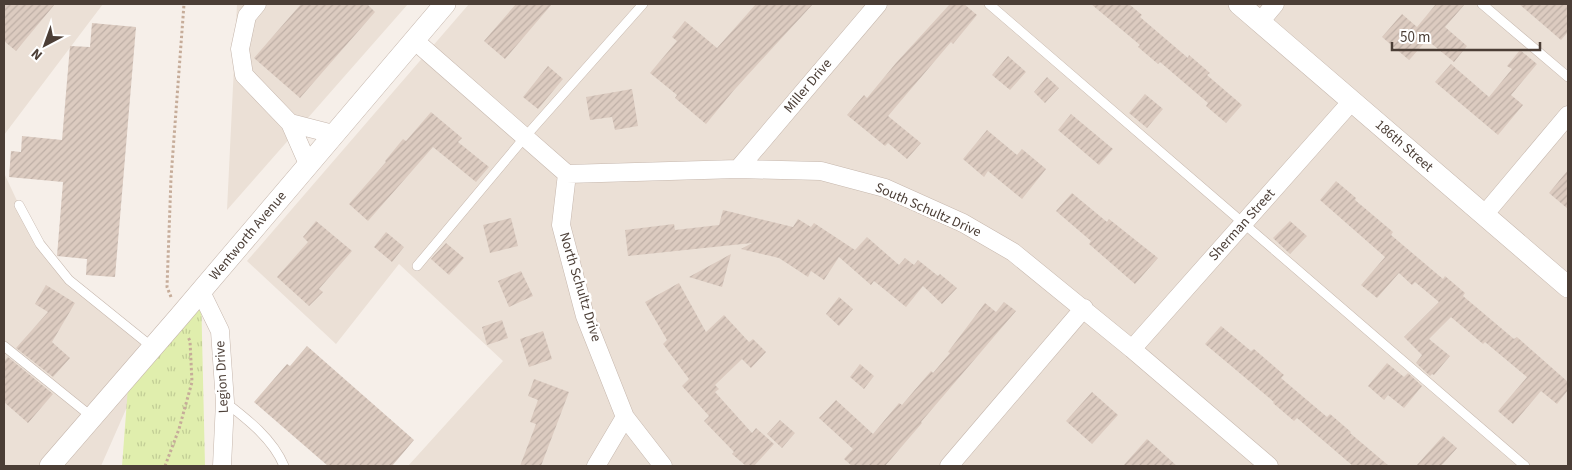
<svg xmlns="http://www.w3.org/2000/svg" width="1572" height="470" viewBox="0 0 1572 470" font-family="'Source Sans 3',sans-serif">
<defs>
<pattern id="grass-tufts" width="24" height="20" patternUnits="userSpaceOnUse" patternTransform="scale(1.25)"><rect width="24" height="20" fill="#e0eead"/><path d="M3 7l-1-3M5 7V3M7 7l1-3M15 17l-1-3M17 17v-4M19 17l1-3" fill="none" stroke="#c2cd95"/></pattern>
<pattern id="building-hatch" width="6" height="6" patternUnits="userSpaceOnUse" patternTransform="scale(1.25)"><rect width="6" height="6" fill="#dccbc0"/><path d="M-1 1l2-2M0 6l6-6M5 7l2-2" fill="none" stroke="#beafa6"/></pattern>
</defs>
<rect width="100%" height="100%" fill="#f6efe9"/>
<path fill="#ebe0d6" d="M 4,4 L 103,4 L 4,135 Z
M 237,4 L 408,4 L 227,210 Z
M 469,4 L 1568,4 L 1568,466 L 408,466 L 503,361 L 399,264 L 336,344 L 247,261 Z
M 4,173 L 19,205 L 69,280 L 153,348 L 101,466 L 4,466 Z"/>
<path fill="url(#grass-tufts)" d="M 201,292 L 205,466 L 122,466 L 129,374 Z"/>
<path fill="url(#building-hatch)" d="M 4,4 L 55,4 L 16,51 L 4,41 Z
M 301,4 L 367,4 L 375,12 L 300,98 L 254,58 Z
M 516,4 L 552,4 L 505,59 L 484,41 Z
M 756,4 L 813,4 L 734,90 L 706,124 L 675,98 L 677,95 L 650,73 L 677,41 L 672,37 L 685,21 L 717,48 Z
M 950,4 L 964,4 L 977,15 L 953,44 L 951,42 L 888,116 L 921,143 L 907,159 L 888,143 L 885,146 L 847,115 L 864,95 L 867,98 L 896,63 Z
M 1091,4 L 1129,4 L 1142,15 L 1140,17 L 1188,58 L 1189,55 L 1210,73 L 1207,75 L 1242,105 L 1226,123 L 1206,106 L 1208,103 L 1160,62 L 1158,64 L 1138,47 L 1140,45 Z
M 1436,4 L 1465,4 L 1445,27 L 1467,46 L 1454,62 L 1427,40 L 1409,60 L 1382,37 L 1402,14 L 1417,27 Z
M 1519,4 L 1568,4 L 1568,32 L 1561,40 Z
M 92,23 L 136,27 L 115,277 L 86,275 L 87,259 L 57,256 L 63,182 L 9,177 L 11,151 L 21,152 L 22,136 L 62,140 L 70,46 L 90,47 Z
M 1520,50 L 1537,64 L 1511,95 L 1523,105 L 1498,135 L 1435,82 L 1451,64 L 1489,97 L 1512,69 L 1507,66 Z
M 1008,56 L 1026,72 L 1010,90 L 992,75 Z
M 548,66 L 563,79 L 538,109 L 523,97 Z
M 1047,77 L 1059,88 L 1045,103 L 1034,92 Z
M 632,89 L 638,126 L 615,130 L 612,117 L 590,120 L 586,97 Z
M 1145,94 L 1163,109 L 1147,128 L 1129,113 Z
M 431,112 L 462,138 L 458,142 L 489,167 L 476,182 L 433,147 L 368,221 L 349,204 L 386,162 L 385,161 L 403,139 L 406,141 Z
M 1071,114 L 1113,149 L 1099,165 L 1058,130 Z
M 987,130 L 1017,155 L 1022,149 L 1046,169 L 1022,199 L 988,171 L 984,177 L 963,159 Z
M 1568,170 L 1568,209 L 1549,193 Z
M 1336,181 L 1356,198 L 1355,200 L 1393,232 L 1391,235 L 1443,279 L 1445,276 L 1465,293 L 1463,296 L 1514,339 L 1517,337 L 1568,382 L 1568,390 L 1557,404 L 1541,391 L 1513,424 L 1498,411 L 1527,377 L 1485,342 L 1483,344 L 1451,317 L 1429,339 L 1450,356 L 1434,375 L 1432,374 L 1430,376 L 1416,363 L 1422,355 L 1404,337 L 1439,302 L 1415,282 L 1412,285 L 1399,273 L 1377,298 L 1361,285 L 1385,257 L 1320,200 Z
M 1072,193 L 1107,222 L 1109,219 L 1158,258 L 1135,284 L 1089,244 L 1091,241 L 1056,211 Z
M 723,210 L 793,227 L 798,219 L 811,227 L 814,223 L 855,250 L 867,237 L 899,265 L 905,258 L 914,265 L 918,260 L 938,276 L 940,274 L 957,288 L 942,304 L 923,286 L 906,307 L 874,281 L 871,285 L 839,257 L 824,280 L 811,271 L 808,277 L 779,258 L 741,249 L 752,243 L 628,256 L 625,230 L 674,224 L 675,230 L 719,225 Z
M 511,218 L 518,246 L 490,253 L 483,225 Z
M 316,221 L 352,251 L 319,289 L 323,292 L 309,306 L 277,277 L 308,242 L 303,237 Z
M 1290,221 L 1307,236 L 1290,254 L 1273,238 Z
M 386,232 L 404,247 L 392,262 L 374,247 Z
M 446,243 L 464,258 L 449,275 L 431,259 Z
M 731,254 L 722,287 L 689,277 Z
M 521,271 L 533,296 L 509,307 L 498,281 Z
M 679,283 L 706,332 L 724,315 L 749,342 L 753,339 L 766,352 L 751,368 L 742,359 L 715,385 L 719,389 L 715,392 L 752,433 L 756,428 L 774,444 L 754,466 L 746,466 L 732,454 L 734,452 L 704,421 L 709,416 L 682,386 L 689,379 L 663,344 L 667,340 L 645,302 Z
M 46,285 L 75,303 L 52,342 L 70,358 L 53,377 L 16,348 L 48,312 L 35,304 Z
M 839,297 L 853,309 L 839,326 L 826,314 Z
M 1004,302 L 1016,311 L 921,422 L 922,423 L 885,466 L 852,466 L 844,459 L 853,449 L 819,418 L 836,400 L 873,434 L 899,403 L 902,405 L 931,371 L 933,373 L 950,353 L 948,352 L 985,303 L 996,312 Z
M 502,320 L 508,338 L 487,345 L 482,327 Z
M 1221,326 L 1251,351 L 1254,349 L 1284,375 L 1281,378 L 1327,417 L 1330,414 L 1351,432 L 1350,433 L 1389,466 L 1353,466 L 1297,418 L 1294,421 L 1273,403 L 1274,402 L 1205,344 Z
M 543,331 L 552,359 L 529,367 L 520,339 Z
M 307,346 L 414,440 L 392,466 L 328,466 L 254,402 L 287,364 L 290,366 Z
M 8,357 L 53,394 L 28,423 L 4,402 L 4,361 Z
M 1387,363 L 1404,377 L 1408,373 L 1422,386 L 1404,408 L 1388,395 L 1384,400 L 1368,386 Z
M 860,364 L 874,376 L 864,389 L 850,377 Z
M 534,379 L 569,392 L 541,466 L 520,466 L 536,424 L 530,422 L 538,400 L 528,396 Z
M 1092,392 L 1118,415 L 1092,444 L 1066,421 Z
M 780,420 L 795,433 L 782,448 L 767,434 Z
M 1443,436 L 1457,448 L 1441,466 L 1416,466 Z
M 1147,439 L 1177,466 L 1123,466 Z"/>
<g fill="none" stroke-linecap="round" stroke-linejoin="round">
<defs>
<path id="service" d="M 989,4 L 1525,466
M 1482,4 L 1568,77
M 19,205 L 40,244 L 69,280 L 152,347
M 417,266 L 525,137 L 643,4
M 4,346 L 92,417
M 225,402 C 247,419 273,439 284,466"/>
<path id="minor" d="M 257,4 L 247,16 L 240,49 L 244,75 L 290,123 L 333,134
M 1260,22 L 1275,4
M 414,40 L 567,174
M 290,123 L 308,164
M 738,169 L 878,4
M 567,174 L 738,169 L 821,171 L 885,188 L 963,223 L 1013,252 L 1132,349 L 1269,466
M 567,174 L 561,225 L 585,316 L 625,417 L 663,466
M 1484,215 L 1568,115
M 201,292 L 220,331 L 225,402 L 222,466
M 1132,349 L 1352,101
M 596,466 L 625,417
M 949,466 L 1084,308"/>
<path id="tertiary" d="M 1239,4 L 1568,287
M 50,466 L 179,317 L 445,4"/>
</defs>
<use href="#service" stroke="#c6b7ad" stroke-width="10"/>
<use href="#minor" stroke="#c6b7ad" stroke-width="19"/>
<use href="#tertiary" stroke="#c6b7ad" stroke-width="22"/>
<path stroke="#c6ac99" stroke-width="3" stroke-dasharray="2.5 2.5" stroke-linecap="butt" d="M 171,297 L 167,287 L 171,178 L 184,4
M 165,466 L 179,429 L 192,382 L 190,341 L 188,337"/>
<use href="#service" stroke="#fff" stroke-width="9"/>
<use href="#minor" stroke="#fff" stroke-width="18"/>
<use href="#tertiary" stroke="#fff" stroke-width="21"/>
</g>
<g text-anchor="middle" dominant-baseline="central" stroke-width="5" stroke-linejoin="round" paint-order="stroke">
<g font-size="14" fill="#4b3e36" stroke="#fff">
<text transform="translate(808 86) rotate(-50)">Miller Drive</text>
<text transform="translate(1404 146) rotate(41)">186th Street</text>
<text transform="translate(928 210) rotate(24)">South Schultz Drive</text>
<text transform="translate(1242 225) rotate(-48)">Sherman Street</text>
<text transform="translate(248 236) rotate(-50)">Wentworth Avenue</text>
<text transform="translate(580 287) rotate(73)">North Schultz Drive</text>
<text transform="translate(222 377) rotate(-93)">Legion Drive</text>
</g>
</g>
<rect width="1572" height="470" fill="none" stroke="#4b3e36" stroke-width="10"/>
<g transform="translate(45 45) rotate(221)" stroke="#ffffff" stroke-width="4" paint-order="stroke">
<path d="M0-4L9 19L0 12L-9 19Z" fill="#4b3e36"/>
<text y="-8" font-size="14" font-weight="bold" text-anchor="middle" fill="#4b3e36">N</text>
</g>
<path d="M1392 42v8h148v-8" fill="none" stroke="#4b3e36" stroke-width="2.5"/>
<text x="1400" y="42" font-size="15" fill="#4b3e36" stroke="#ffffff" stroke-width="4" paint-order="stroke">50 m</text>
</svg>
